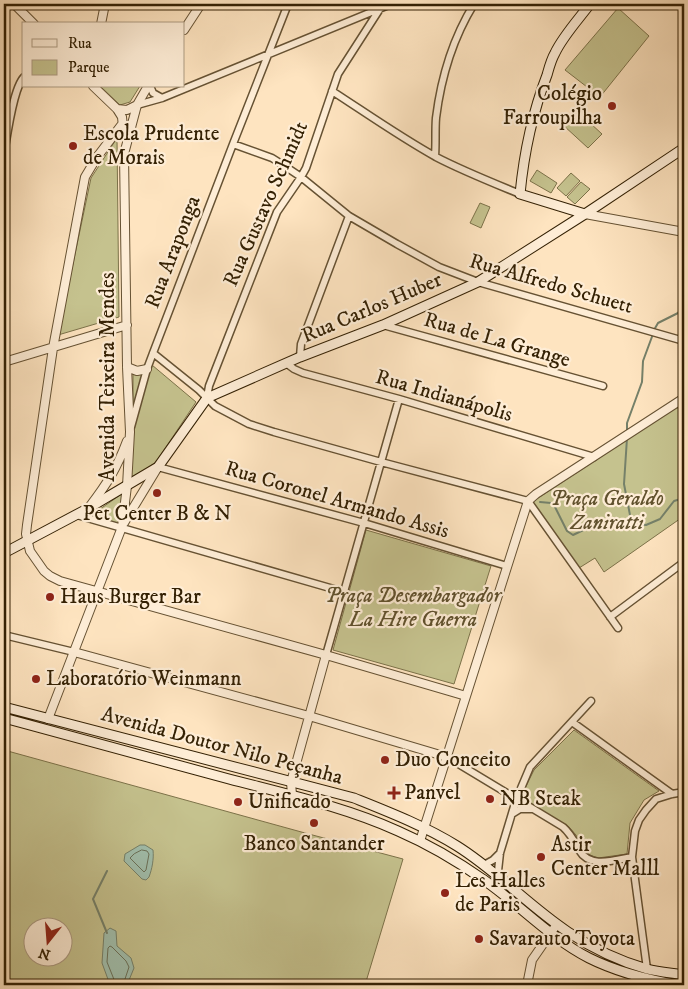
<svg xmlns="http://www.w3.org/2000/svg" width="688" height="989" viewBox="0 0 688 989" font-family="'IM FELL DW Pica',serif">
<rect width="100%" height="100%" fill="#fee4c0"/>
<filter id="stains"><feTurbulence type="fractalNoise" baseFrequency=".004" numOctaves="4"/><feColorMatrix values="0 0 0 0 .2 0 0 0 0 .09 0 0 0 0 .02 0 0 0 .5 -.17"/></filter>
<radialGradient id="worn" r=".72"><stop offset=".6" stop-color="#630" stop-opacity="0"/><stop offset="1" stop-color="#630" stop-opacity=".3"/></radialGradient>
<path fill="#c5c28e" stroke="#7c7249" fill-rule="evenodd" d="M 618,8 L 649,36 L 600,97 L 565,70 Z
M 100,86 L 140,86 L 130,102 L 120,105 Z
M 577,111 L 602,134 L 588,148 L 563,125 Z
M 117,138 L 119,317 L 58,335 L 91,178 Z
M 537,170 L 557,183 L 551,193 L 530,181 Z
M 571,173 L 580,181 L 566,196 L 557,188 Z
M 581,182 L 590,189 L 575,204 L 567,197 Z
M 480,203 L 490,207 L 481,228 L 470,223 Z
M 152,365 L 196,402 L 156,462 L 131,479 L 132,426 Z
M 133,373 L 145,373 L 133,406 Z
M 677,407 L 684,417 L 684,516 L 604,572 L 595,558 L 579,568 L 532,502 Z
M 126,491 L 119,524 L 90,516 Z
M 366,530 L 491,566 L 454,684 L 333,650 Z
M 574,730 L 659,791 L 644,800 L 630,823 L 627,854 L 598,858 L 590,855 L 584,850 L 576,835 L 568,826 L 520,798 L 534,770 Z
M 4,750 L 305,833 L 403,859 L 365,985 L 4,985 ZM 32,926 L 62,926 L 62,956 L 32,956 Z"/>
<path fill="#a1bfad" stroke="#758069" d="M 140,845 L 145,845 L 153,850 C 154,859 152,869 149,877 L 146,880 L 142,879 L 124,861 L 125,854 Z
M 110,928 L 116,931 L 117,946 L 131,958 L 134,968 L 127,985 L 112,985 L 109,982 L 102,963 L 104,933 Z"/>
<g fill="none" stroke-linecap="round" stroke-linejoin="round">
<path stroke="#6a7058" stroke-width="1" d="M 142,850 L 147,851 L 149,854 L 146,870 L 144,872 L 130,858 L 134,854 Z
M 115,985 L 115,982 L 107,962 L 108,948 L 110,946 L 112,947 L 126,961 L 129,967 L 123,985"/>
<path stroke="#758069" stroke-width="2" d="M 654,330 L 658,323 L 678,313 L 684,303
M 627,433 L 627,423 L 642,382 L 643,361 L 653,334
M 540,502 L 551,503 L 554,505 L 567,531 L 573,535 L 596,524 L 611,527 L 628,522 L 630,515 L 624,484 L 627,438
M 628,522 L 646,525 L 660,519 L 674,501 L 684,498
M 107,933 L 93,899 L 107,871"/>
<defs>
<path id="minor" d="M 677,4 L 684,6
M 150,86 L 153,93 L 162,98
M 332,91 C 366,113 400,137 436,157 C 463,171 491,182 520,194
M 137,105 L 162,98 L 391,4
M 233,144 L 272,158 L 280,163 L 301,177 L 349,216 L 397,244 L 439,267 L 478,282 L 684,341
M 4,154 C 7,137 13,88 24,77
M 435,156 C 436,144 435,130 436,118 C 441,78 453,38 474,4
M 383,325 L 603,386
M 153,353 L 199,390 L 215,406 L 249,424 L 274,432 L 381,462 L 528,501 L 618,628
M 300,357 L 301,344 L 349,216
M 286,363 L 294,369 L 303,373 L 399,399 L 594,457
M 207,398 L 209,386 L 277,212 L 301,177 L 306,168 L 338,74 L 383,4
M 131,427 L 147,369 L 153,353 L 233,144 L 288,4
M 158,467 L 364,523 L 507,566
M 77,515 L 344,592
M 610,617 L 684,562
M 4,635 L 74,652
M 326,655 L 399,399
M 572,722 L 672,794
M 447,757 L 563,827 C 571,834 574,841 579,850 C 590,869 614,860 632,857
M 512,814 L 520,809 L 531,809
M 484,865 L 493,860 L 500,853
M 501,878 L 498,871 L 500,853 L 516,800 L 530,767 L 591,701
M 647,969 L 632,857 L 635,831 L 639,820 L 646,810 L 656,799 L 672,794 L 684,792"/>
<path id="tertiary" d="M 14,4 L 34,24
M 101,24 L 105,4
M 184,30 L 201,4
M 93,86 L 117,109 L 122,117 L 123,127
M 117,109 L 127,110 L 137,105
M 127,141 L 127,127 L 123,123 L 97,157 L 85,177 L 53,348 L 27,525 L 26,534 L 30,551 L 44,571 L 50,576 L 60,581 L 326,655 L 466,696
M 585,214 L 684,232
M 4,362 L 127,325
M 127,367 L 137,371 L 147,369
M 90,506 C 107,484 117,468 127,441
M 124,523 L 158,467
M 74,652 L 309,716 L 447,757
M 48,719 L 122,527 L 127,486 L 130,432 L 127,367 L 124,154 L 137,105 L 148,86
M 292,795 L 291,782 L 326,655
M 420,841 L 528,501 L 536,494 L 684,398
M 527,985 L 532,960 L 557,924"/>
<path id="secondary" d="M 585,214 L 520,194 C 524,153 532,114 547,75 C 549,68 551,60 555,53 C 563,36 578,20 590,4
M 4,553 L 87,509 L 158,467 L 207,398 L 300,357 L 383,325 L 478,282 L 585,214 L 684,148
M 4,707 L 354,798 C 389,812 425,826 457,846 C 497,871 529,906 568,932 C 592,948 619,961 647,969 C 659,972 672,973 684,975
M 4,718 C 79,739 154,759 229,779 C 286,794 345,807 398,831 C 428,844 457,861 484,880 C 520,905 550,938 589,958 C 617,972 649,980 679,985"/>
</defs>
<use href="#minor" stroke="#665233" stroke-width="9"/>
<use href="#tertiary" stroke="#665233" stroke-width="10"/>
<use href="#secondary" stroke="#342104" stroke-width="11"/>
<use href="#minor" stroke="#feedd6" stroke-width="6"/>
<use href="#tertiary" stroke="#feedd6" stroke-width="8"/>
<use href="#secondary" stroke="#feedd6" stroke-width="9"/>
</g>
<g fill="#8f2418" stroke="#feedd6" stroke-width="2">
<circle cx="612" cy="106" r="5"/>
<circle cx="73" cy="146" r="5"/>
<circle cx="157" cy="493" r="5"/>
<circle cx="50" cy="597" r="5"/>
<circle cx="36" cy="679" r="5"/>
<circle cx="385" cy="760" r="5"/>
<path d="M391.5 785.5h5v5h5v5h-5v5h-5v-5h-5v-5h5z"/>
<circle cx="490" cy="799" r="5"/>
<circle cx="238" cy="802" r="5"/>
<circle cx="314" cy="823" r="5"/>
<circle cx="541" cy="857" r="5"/>
<circle cx="445" cy="893" r="5"/>
<circle cx="479" cy="939" r="5"/>
</g>
<g text-anchor="middle" dominant-baseline="central" stroke-width="4.5" stroke-linejoin="round" paint-order="stroke">
<g font-size="21" fill="#342104" stroke="#feedd6" text-anchor="start">
<text x="602" y="94" text-anchor="end">Colégio<tspan x="602" dy="24">Farroupilha</tspan></text>
<text x="83" y="134">Escola Prudente<tspan x="83" dy="24">de Morais</tspan></text>
<text x="157" y="514" text-anchor="middle">Pet Center B &amp; N</text>
<text x="60" y="597">Haus Burger Bar</text>
<text x="46" y="679">Laboratório Weinmann</text>
<text x="395" y="760">Duo Conceito</text>
<text x="404" y="793">Panvel</text>
<text x="500" y="799">NB Steak</text>
<text x="248" y="802">Unificado</text>
<text x="314" y="844" text-anchor="middle">Banco Santander</text>
<text x="551" y="845">Astir<tspan x="551" dy="24">Center Malll</tspan></text>
<text x="455" y="881">Les Halles<tspan x="455" dy="24">de Paris</tspan></text>
<text x="489" y="939">Savarauto Toyota</text>
</g>
<g font-size="21" fill="#342104" stroke="#feedd6">
<text transform="translate(266 204) rotate(-66)">Rua Gustavo Schmidt</text>
<text transform="translate(173 252) rotate(-69)">Rua Araponga</text>
<text transform="translate(551 284) rotate(16)">Rua Alfredo Schuett</text>
<text transform="translate(372 308) rotate(-23)">Rua Carlos Huber</text>
<text transform="translate(497 340) rotate(16)">Rua de La Grange</text>
<text transform="translate(108 377) rotate(-90)">Avenida Teixeira Mendes</text>
<text transform="translate(444 396) rotate(16)">Rua Indianápolis</text>
<text transform="translate(337 500) rotate(16)">Rua Coronel Armando Assis</text>
<text transform="translate(222 746) rotate(15)">Avenida Doutor Nilo Peçanha</text>
</g>
<g font-size="21" font-style="italic" fill="#60512d" stroke="#feedd6">
<text x="607" y="499">Praça Geraldo<tspan x="607" dy="24">Zaniratti</tspan></text>
<text x="413" y="596">Praça Desembargador<tspan x="413" dy="24">La Hire Guerra</tspan></text>
</g>
</g>
<rect width="688" height="989" fill="none" stroke="#fee4c0" stroke-width="20"/>
<rect x="5" y="5" width="678" height="979" fill="none" stroke="#342104" stroke-width="2.5"/>
<rect x="10" y="10" width="668" height="969" fill="none" stroke="#342104"/>
<rect x="22" y="22" width="162" height="65" fill="#feedd6" stroke="#ad9b82"/>
<rect x="32" y="39" width="25" height="8" fill="#feedd6" stroke="#ad9b82"/>
<text x="68" y="48" font-size="15" fill="#342104">Rua</text>
<rect x="32" y="60" width="25" height="15" fill="#c5c28e" stroke="#ad9b82"/>
<text x="68" y="72" font-size="15" fill="#342104">Parque</text>
<g transform="translate(48 942) rotate(197)"><circle r="24" fill="#feedd6" stroke="#ad9b82"/>
<path d="M0-4L9 19L0 12L-9 19Z" fill="#8f2418"/>
<text y="-8" font-size="14" font-weight="bold" text-anchor="middle" fill="#342104">N</text>
</g>
<rect width="100%" height="100%" filter="url(#stains)"/>
<rect width="100%" height="100%" fill="url(#worn)"/>
</svg>
